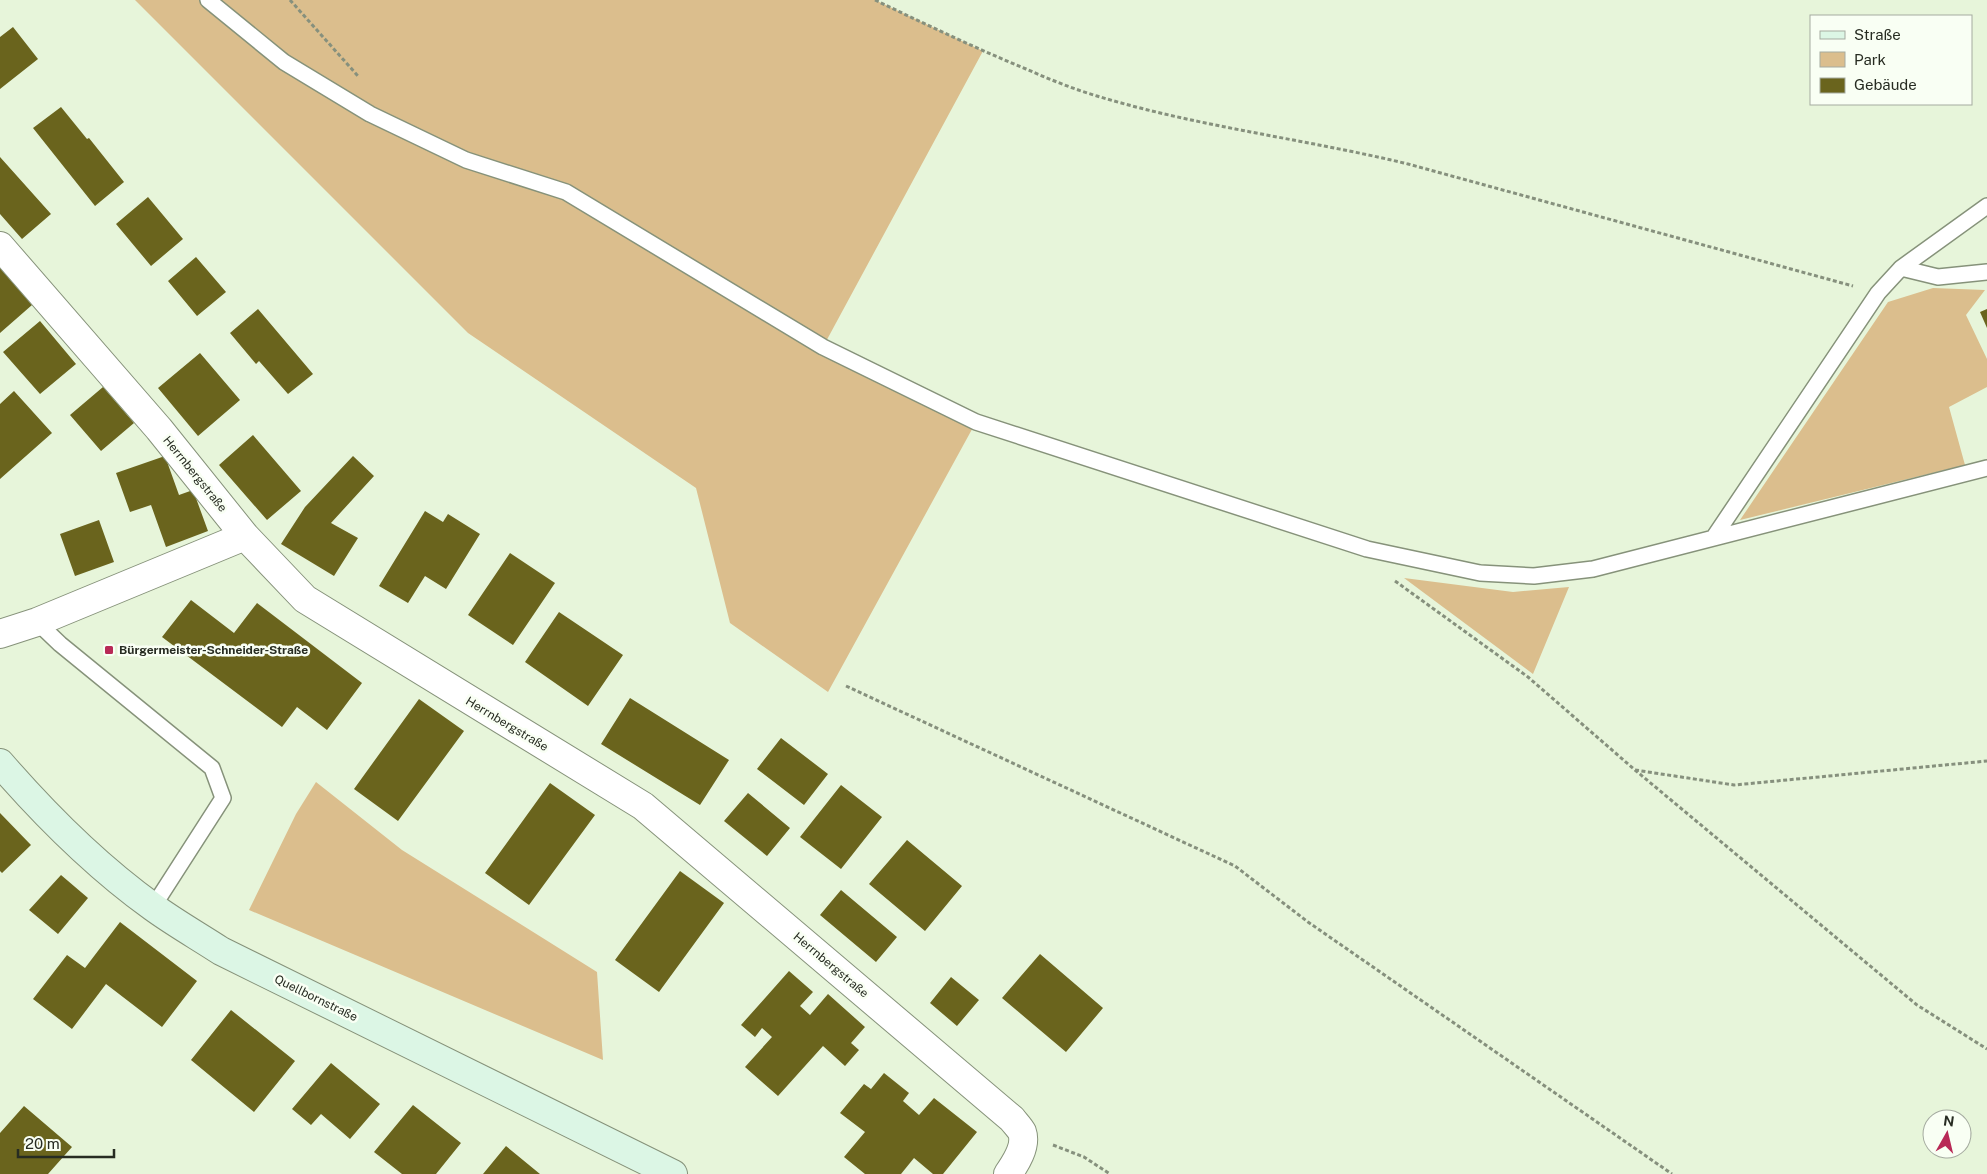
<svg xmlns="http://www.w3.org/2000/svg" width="1987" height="1174" viewBox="0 0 1987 1174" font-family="'Public Sans',sans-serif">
<rect width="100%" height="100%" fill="#e7f5da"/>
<path fill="#dbbe8d" d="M 135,0 L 875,0 L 983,51 L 823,347 L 976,422 L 828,692 L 730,623 L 696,488 L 468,333 Z
M 1933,288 L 1985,290 L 1966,315 L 1987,359 L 1987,387 L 1949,407 L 1965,465 L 1740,520 L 1888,302 Z
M 1404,578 L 1513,592 L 1569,587 L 1533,674 Z
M 316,782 L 402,850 L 597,972 L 603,1060 L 249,910 L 296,814 Z"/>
<path fill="#6a641d" d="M 13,27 L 38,59 L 0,89 L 0,37 Z
M 61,107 L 87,139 L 89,138 L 124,182 L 95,206 L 33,128 Z
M 0,157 L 51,214 L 22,239 L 0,214 Z
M 148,197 L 183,239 L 151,266 L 116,224 Z
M 196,257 L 226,292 L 197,316 L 168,281 Z
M 0,268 L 32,305 L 0,333 Z
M 258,309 L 313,374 L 288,394 L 259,361 L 256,364 L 230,333 Z
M 1987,309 L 1987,328 L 1980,312 Z
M 40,321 L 76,364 L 40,394 L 3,352 Z
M 200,353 L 240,400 L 198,436 L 158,388 Z
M 103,387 L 134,423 L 101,451 L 70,415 Z
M 14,391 L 52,433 L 0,479 L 0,404 Z
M 253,435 L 301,491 L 267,520 L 219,465 Z
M 165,456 L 179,495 L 193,490 L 208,531 L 166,547 L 151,505 L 130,512 L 116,473 Z
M 353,456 L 374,476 L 331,523 L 358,538 L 334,576 L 281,544 L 305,507 Z
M 425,511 L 443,522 L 448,514 L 480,534 L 446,589 L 425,576 L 408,603 L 379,586 Z
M 99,520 L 114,562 L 75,576 L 60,534 Z
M 510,553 L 555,583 L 513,645 L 468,615 Z
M 191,600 L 234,633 L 257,603 L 362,683 L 327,730 L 297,707 L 282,727 L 162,637 Z
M 559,612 L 623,655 L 588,706 L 525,662 Z
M 630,698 L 729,760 L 700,805 L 601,744 Z
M 419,699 L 464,731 L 398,821 L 354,789 Z
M 781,738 L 828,774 L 804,805 L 757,769 Z
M 550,783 L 595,815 L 529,905 L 485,873 Z
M 841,785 L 882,817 L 841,869 L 800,837 Z
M 748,793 L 790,828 L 767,856 L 724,821 Z
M 0,813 L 31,845 L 2,873 L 0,871 Z
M 907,840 L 962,886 L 925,931 L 869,884 Z
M 680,871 L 724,903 L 659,992 L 615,960 Z
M 61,875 L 88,898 L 58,934 L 29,910 Z
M 841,890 L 897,937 L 876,962 L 820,915 Z
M 120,922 L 197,981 L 162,1027 L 106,984 L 72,1029 L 33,999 L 67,955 L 85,968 Z
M 1040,954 L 1103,1008 L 1066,1052 L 1002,998 Z
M 789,971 L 813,992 L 800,1006 L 810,1015 L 828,994 L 865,1027 L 851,1043 L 859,1050 L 845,1066 L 823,1046 L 778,1096 L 745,1067 L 772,1037 L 762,1028 L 755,1037 L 741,1025 Z
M 951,977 L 979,1000 L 957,1026 L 930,1003 Z
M 231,1010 L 295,1061 L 254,1112 L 191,1060 Z
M 331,1063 L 380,1104 L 350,1139 L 321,1114 L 311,1125 L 292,1109 Z
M 884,1073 L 909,1093 L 903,1101 L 919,1115 L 934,1098 L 977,1132 L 943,1174 L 933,1174 L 914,1158 L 901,1174 L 865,1174 L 844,1157 L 865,1132 L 840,1113 L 864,1084 L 871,1089 Z
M 413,1105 L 461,1143 L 436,1174 L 402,1174 L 374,1152 Z
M 24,1106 L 72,1147 L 48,1174 L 0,1174 L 0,1133 Z
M 506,1146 L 540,1174 L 483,1174 Z"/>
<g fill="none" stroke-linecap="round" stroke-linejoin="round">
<defs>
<path id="lane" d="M 208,0 L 284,62 L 370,114 L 466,160 L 566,192 L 823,347 L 976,422 L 1367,549 L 1480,573 L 1534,576 L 1593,569 L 1987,468
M 1901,268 L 1938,277 L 1987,272
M 1714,537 L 1878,293 L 1901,268 L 1987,206
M 37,622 L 60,644 L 212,768 L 223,798 L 153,907"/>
<path id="street" d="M 0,246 L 159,429 L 245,536 L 305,599 L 643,806 L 1012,1119 C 1015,1123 1020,1128 1022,1132 C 1027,1146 1015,1164 1008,1174
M 0,634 L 37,622 L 245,536"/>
<path id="secondary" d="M 0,763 C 46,816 96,866 153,907 C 175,923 198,936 221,951 L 673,1174"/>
</defs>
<use href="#lane" stroke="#86927a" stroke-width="18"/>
<use href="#street" stroke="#86927a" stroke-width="30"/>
<use href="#secondary" stroke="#86927a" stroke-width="30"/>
<path stroke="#86907d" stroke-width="3" stroke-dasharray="4 2.5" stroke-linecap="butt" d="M 290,0 L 358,76
M 875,0 C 925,24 975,48 1026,69 C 1049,79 1073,89 1097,96 C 1199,127 1305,139 1408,164 L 1853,286
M 1395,581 L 1528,677 L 1635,770 L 1917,1005 L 1987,1049
M 846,686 L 1235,866 L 1308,922 L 1672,1174
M 1635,770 L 1734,785 L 1987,761
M 1053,1145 L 1084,1157 L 1110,1174"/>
<use href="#lane" stroke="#fff" stroke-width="15"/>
<use href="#street" stroke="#fff" stroke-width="28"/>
<use href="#secondary" stroke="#dcf6e5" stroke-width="28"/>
</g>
<rect fill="#b82956" stroke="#f9fff4" stroke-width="2" x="104" y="645" width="10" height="10" rx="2.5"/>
<g text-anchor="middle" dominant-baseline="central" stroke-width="5" stroke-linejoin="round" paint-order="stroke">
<g font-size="12" fill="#272c22" stroke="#f9fff4">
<text transform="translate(195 474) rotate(51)">Herrnbergstraße</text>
<text transform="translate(507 724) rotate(31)">Herrnbergstraße</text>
<text transform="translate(831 965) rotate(40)">Herrnbergstraße</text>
<text transform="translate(316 998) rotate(26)">Quellbornstraße</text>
</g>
<g font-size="12" font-weight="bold" fill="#272c22" stroke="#f9fff4" text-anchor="start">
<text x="119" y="650">Bürgermeister-Schneider-Straße</text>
</g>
</g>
<rect x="1810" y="15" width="162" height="90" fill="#f9fff4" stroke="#a5aba0"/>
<rect x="1820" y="31" width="25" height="8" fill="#dcf6e5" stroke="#a5aba0"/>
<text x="1854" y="40" font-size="15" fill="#272c22">Straße</text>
<rect x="1820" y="52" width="25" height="15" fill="#dbbe8d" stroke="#a5aba0"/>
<text x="1854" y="65" font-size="15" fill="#272c22">Park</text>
<rect x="1820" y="78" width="25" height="15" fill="#6a641d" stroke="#a5aba0"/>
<text x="1854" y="90" font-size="15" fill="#272c22">Gebäude</text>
<g transform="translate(1947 1134) rotate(8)"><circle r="24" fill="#f9fff4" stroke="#a5aba0"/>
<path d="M0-4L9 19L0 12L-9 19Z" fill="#b82956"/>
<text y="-8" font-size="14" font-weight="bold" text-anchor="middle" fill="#272c22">N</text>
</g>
<path d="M18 1149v8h96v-8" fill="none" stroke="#272c22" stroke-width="2.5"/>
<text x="25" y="1149" font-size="15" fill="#272c22" stroke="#f9fff4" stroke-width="4" paint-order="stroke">20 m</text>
</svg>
